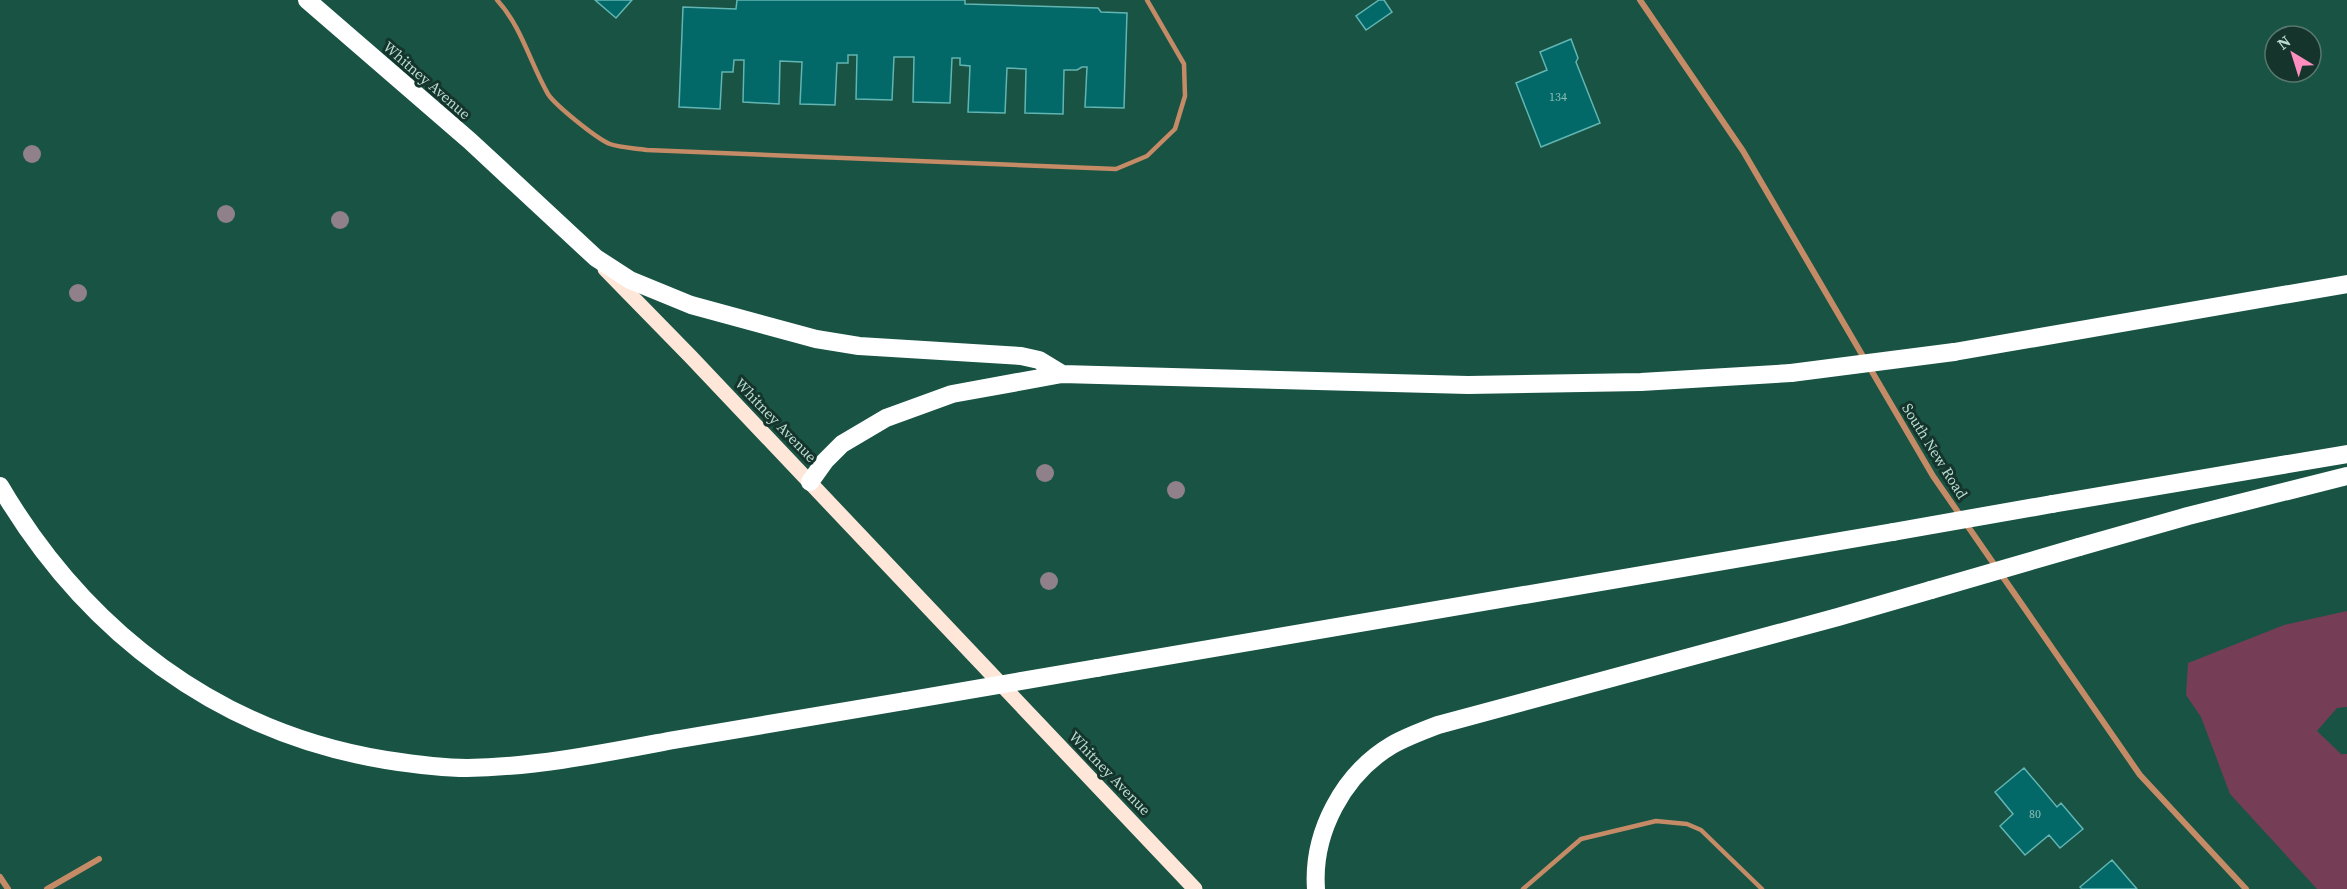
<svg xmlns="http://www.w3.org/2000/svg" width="2347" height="889" viewBox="0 0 2347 889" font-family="'Source Serif 4',serif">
<rect width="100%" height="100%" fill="#185344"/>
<path fill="#753e56" d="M 2347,611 L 2347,707 L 2337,708 L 2317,731 L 2341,754 L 2347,754 L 2347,889 L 2317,889 L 2230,794 L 2201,717 L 2186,695 L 2188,663 L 2284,625 Z"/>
<path fill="#036968" stroke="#62b5b3" stroke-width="1.5" d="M 595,0 L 632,0 L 616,18 Z
M 737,0 L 965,0 L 965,4 L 1098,8 L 1101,12 L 1127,13 L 1124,108 L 1085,107 L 1087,67 L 1082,67 L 1077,70 L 1064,70 L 1063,114 L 1025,113 L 1026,69 L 1007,68 L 1005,113 L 968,112 L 970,66 L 960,65 L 960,58 L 952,58 L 950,103 L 913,102 L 914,57 L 894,57 L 892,100 L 856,99 L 857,55 L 848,55 L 848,63 L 837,63 L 835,105 L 800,104 L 802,62 L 780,61 L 779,104 L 743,102 L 744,60 L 734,60 L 733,72 L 722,72 L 720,109 L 679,107 L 683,7 L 736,9 Z
M 1379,0 L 1384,0 L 1392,12 L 1366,30 L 1356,16 Z
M 1571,39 L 1578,58 L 1576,62 L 1600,123 L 1541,147 L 1516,83 L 1547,70 L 1540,52 Z
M 2024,768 L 2057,807 L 2061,803 L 2083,829 L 2060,848 L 2049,835 L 2025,855 L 2000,826 L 2013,814 L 1995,792 Z
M 2112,860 L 2137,889 L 2082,889 L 2080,887 Z"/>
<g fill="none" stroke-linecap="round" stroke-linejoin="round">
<path stroke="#c58b66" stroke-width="4.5" d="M 497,0 C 522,27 530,63 548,94 C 555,105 597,139 610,144 C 621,148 635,148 647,150 L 1116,169 L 1147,156 L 1175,129 L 1185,96 L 1184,64 L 1147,0
M 1523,889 L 1581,839 L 1656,821 L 1687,824 L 1701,830 L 1762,889"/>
<path stroke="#c58b66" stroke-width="6" d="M 1640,0 L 1743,151 L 1933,476 L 2140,775 L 2246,889
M 0,877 L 8,889
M 47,889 L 99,859"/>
<path stroke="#fee6d8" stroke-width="15" d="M 605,269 L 691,357 L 1195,889"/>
<path stroke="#fff" stroke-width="18" d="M 307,0 L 470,141 L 596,258 L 630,280 L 691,305 L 816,339 L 859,346 L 1021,356 L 1039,360 L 1062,374
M 1954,352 L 2347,284
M 810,482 L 825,461 L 842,444 L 886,418 L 952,394 L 1062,374 L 1468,385 L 1641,382 L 1791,373
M 0,486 C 85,631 218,733 386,760 C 412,764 440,768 467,768 C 537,767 605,753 674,740 C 751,727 828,714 905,701
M 2052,504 L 2347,454
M 2079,547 L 2188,516 L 2347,476
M 1097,668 L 1893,532
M 1316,889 C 1312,833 1343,774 1392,745 C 1406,737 1422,731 1438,725 L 1838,617 L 1931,590"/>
<path stroke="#fff" stroke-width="18" d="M 1791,373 L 1954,352
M 1893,532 L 2052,504
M 1931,590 L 2079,547
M 905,701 L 1097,668"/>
</g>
<g fill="#8f808a">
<circle cx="32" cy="154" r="9"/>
<circle cx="226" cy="214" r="9"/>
<circle cx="340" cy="220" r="9"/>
<circle cx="78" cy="293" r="9"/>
<circle cx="1045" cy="473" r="9"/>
<circle cx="1176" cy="490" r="9"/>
<circle cx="1049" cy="581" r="9"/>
</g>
<g text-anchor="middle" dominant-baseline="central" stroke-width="6" stroke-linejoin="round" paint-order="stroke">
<g font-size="12" fill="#8bbeb5">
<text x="1558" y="97">134</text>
<text x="2035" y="814">80</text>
</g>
<g font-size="15" fill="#b8dbcf" stroke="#15342c">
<text transform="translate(427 80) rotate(41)">Whitney Avenue</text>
<text transform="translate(776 420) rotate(46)">Whitney Avenue</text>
<text transform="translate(1935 451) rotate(58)">South New Road</text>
<text transform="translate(1110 773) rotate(46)">Whitney Avenue</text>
</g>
</g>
<g transform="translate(2293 54) rotate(322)"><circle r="28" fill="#15342c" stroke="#56776d" stroke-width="1.5"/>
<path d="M0-4.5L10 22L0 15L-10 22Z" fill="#fd8ebe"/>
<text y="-9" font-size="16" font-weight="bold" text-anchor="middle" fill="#b8dbcf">N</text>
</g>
</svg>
